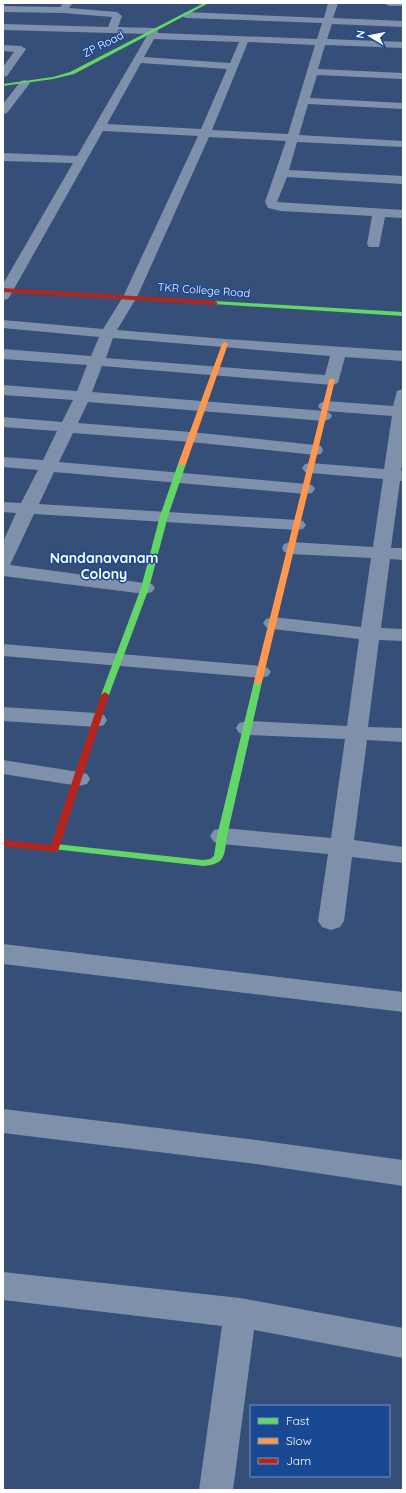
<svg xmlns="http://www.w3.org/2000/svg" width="406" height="1493" viewBox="0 0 406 1493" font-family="Quicksand,sans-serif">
<rect width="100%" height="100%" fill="#364f78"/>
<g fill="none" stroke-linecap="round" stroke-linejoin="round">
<path fill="#7f90ab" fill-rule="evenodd" d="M 63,3 L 73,3 L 69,8 L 117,12 L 122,16 L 118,27 L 154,28 L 157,29 L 158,33 L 317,39 L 322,23 L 186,18 L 181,15 L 186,12 L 324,18 L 328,3 L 338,3 L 333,18 L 403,21 L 403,27 L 332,24 L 327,39 L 403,42 L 403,48 L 325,45 L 318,69 L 403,73 L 403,79 L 317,75 L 310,98 L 403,103 L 403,109 L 308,104 L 299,135 L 403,141 L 403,147 L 297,142 L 289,170 L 403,176 L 403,184 L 287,177 L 277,202 L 403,210 L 403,218 L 385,217 L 379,247 L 369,247 L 367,244 L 372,216 L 281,211 L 268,208 L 265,202 L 286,141 L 209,137 L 137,297 L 117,330 L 225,339 L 403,351 L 403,361 L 345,357 L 338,383 L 332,385 L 102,366 L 92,392 L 324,411 L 330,413 L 332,416 L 330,419 L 324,421 L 88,402 L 78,423 L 191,432 L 315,445 L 321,446 L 323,450 L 321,454 L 315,455 L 191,442 L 73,433 L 59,462 L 306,484 L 312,485 L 315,489 L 312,493 L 306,494 L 54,472 L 39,504 L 297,520 L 303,521 L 306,525 L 303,529 L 297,530 L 34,514 L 10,565 L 152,584 L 155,588 L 152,592 L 145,594 L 3,576 L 3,542 L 16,513 L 3,512 L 3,502 L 21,503 L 38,470 L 3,467 L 3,457 L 43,460 L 57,431 L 3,427 L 3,417 L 62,422 L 73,400 L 3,395 L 3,385 L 77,391 L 87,365 L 3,359 L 3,349 L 91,356 L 99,337 L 3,328 L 3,320 L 103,329 L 123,297 L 198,136 L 103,131 L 10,296 L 8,299 L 3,300 L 3,284 L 73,163 L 3,161 L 3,153 L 77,156 L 148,34 L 3,30 L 3,24 L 108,27 L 112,17 L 63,13 L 3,12 L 3,6 L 60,7 ZM 154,39 L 239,42 L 230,63 L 144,57 ZM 248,42 L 315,45 L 288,134 L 212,130 ZM 141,63 L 227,69 L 201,129 L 107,124 ZM 113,338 L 330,356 L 325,375 L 106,358 Z
M 384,3 L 403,3 L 403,6 L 389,6 Z
M 3,45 L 21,46 L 26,49 L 7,76 L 3,77 L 3,67 L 14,52 L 3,51 Z
M 25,80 L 30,83 L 7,113 L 3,114 L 3,104 L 21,81 Z
M 403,389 L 403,456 L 401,471 L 403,471 L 403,481 L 400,481 L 391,548 L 403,548 L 403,560 L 390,559 L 381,628 L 403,629 L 403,641 L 379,640 L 368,727 L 403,728 L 403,742 L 367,740 L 354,840 L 403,847 L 403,863 L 352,857 L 344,921 L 340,927 L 331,930 L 322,927 L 318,921 L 328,854 L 222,844 L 214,842 L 210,836 L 214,830 L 222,828 L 331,838 L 345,739 L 247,735 L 239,733 L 236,728 L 239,723 L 247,721 L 347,726 L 359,639 L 273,629 L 266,627 L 263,623 L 266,619 L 273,617 L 361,627 L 371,558 L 291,554 L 284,552 L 282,548 L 284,544 L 291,542 L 373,547 L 383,479 L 311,473 L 305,472 L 302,468 L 305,464 L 311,463 L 384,469 L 392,416 L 326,411 L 320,409 L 318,406 L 320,403 L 326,401 L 393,406 L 397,391 Z
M 3,644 L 261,666 L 268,668 L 271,672 L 268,676 L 261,678 L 3,656 Z
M 3,707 L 96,713 L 104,715 L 107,720 L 104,725 L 96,727 L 3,721 Z
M 3,760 L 79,772 L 87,774 L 90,779 L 87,784 L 79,786 L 3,774 Z
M 3,944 L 403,992 L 403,1012 L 3,964 Z
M 3,1109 L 256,1140 L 403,1160 L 403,1186 L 256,1164 L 3,1133 Z
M 3,1272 L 240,1298 L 403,1328 L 403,1358 L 254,1330 L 233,1490 L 199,1490 L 222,1326 L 3,1300 Z"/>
<path fill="#63d668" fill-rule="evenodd" d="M 204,3 L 209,3 L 74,74 L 53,79 L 3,86 L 3,84 L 53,77 L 70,72 Z
M 215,301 L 403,312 L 403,316 L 213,304 L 212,303 Z
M 182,462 L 186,464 L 168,516 L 149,588 L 109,695 L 105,698 L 102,697 L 101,695 L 141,588 L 160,516 L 178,464 Z
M 258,679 L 262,682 L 227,836 C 224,856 226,864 203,866 L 53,849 L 51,847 L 53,845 L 56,844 L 203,860 L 210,859 L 214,856 L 217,836 L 254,682 Z"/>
<path fill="#ff974d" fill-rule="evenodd" d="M 225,342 L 228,344 L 186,464 L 184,465 L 180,465 L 178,464 L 222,344 Z
M 332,378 L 335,380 L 262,682 L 258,685 L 254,682 L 329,380 Z"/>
<path fill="#b3261e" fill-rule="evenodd" d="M 3,288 L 215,301 L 218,303 L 215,305 L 3,292 Z
M 105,692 L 109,695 L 58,851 L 55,852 L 3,846 L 3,840 L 51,845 L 101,695 Z"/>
</g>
<g text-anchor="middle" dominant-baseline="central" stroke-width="3" stroke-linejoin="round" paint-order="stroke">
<g font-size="11" fill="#fff" stroke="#1a4994">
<text transform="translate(103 44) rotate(-27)">ZP Road</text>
<text transform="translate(204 290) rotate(4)">TKR College Road</text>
</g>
<g font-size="14" font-weight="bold" fill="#fff" stroke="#1a4994">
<text x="104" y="558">Nandanavanam<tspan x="104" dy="16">Colony</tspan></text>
</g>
</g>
<rect width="406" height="1493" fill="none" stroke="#ffffff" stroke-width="8"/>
<rect x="250" y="1405" width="140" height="72" fill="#1a4994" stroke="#7692bf"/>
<rect x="258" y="1418" width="20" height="6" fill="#63d668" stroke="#7692bf"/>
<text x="286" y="1425" font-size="12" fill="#ffffff">Fast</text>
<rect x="258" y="1438" width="20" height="6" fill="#ff974d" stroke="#7692bf"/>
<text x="286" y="1445" font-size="12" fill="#ffffff">Slow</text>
<rect x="258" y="1458" width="20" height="6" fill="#b3261e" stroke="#7692bf"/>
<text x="286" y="1465" font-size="12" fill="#ffffff">Jam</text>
<g transform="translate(370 36) rotate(280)" stroke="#1a4994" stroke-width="3" paint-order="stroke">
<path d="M0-3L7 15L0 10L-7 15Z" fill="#ffffff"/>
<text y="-6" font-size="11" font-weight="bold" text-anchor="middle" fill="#ffffff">N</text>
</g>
</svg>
